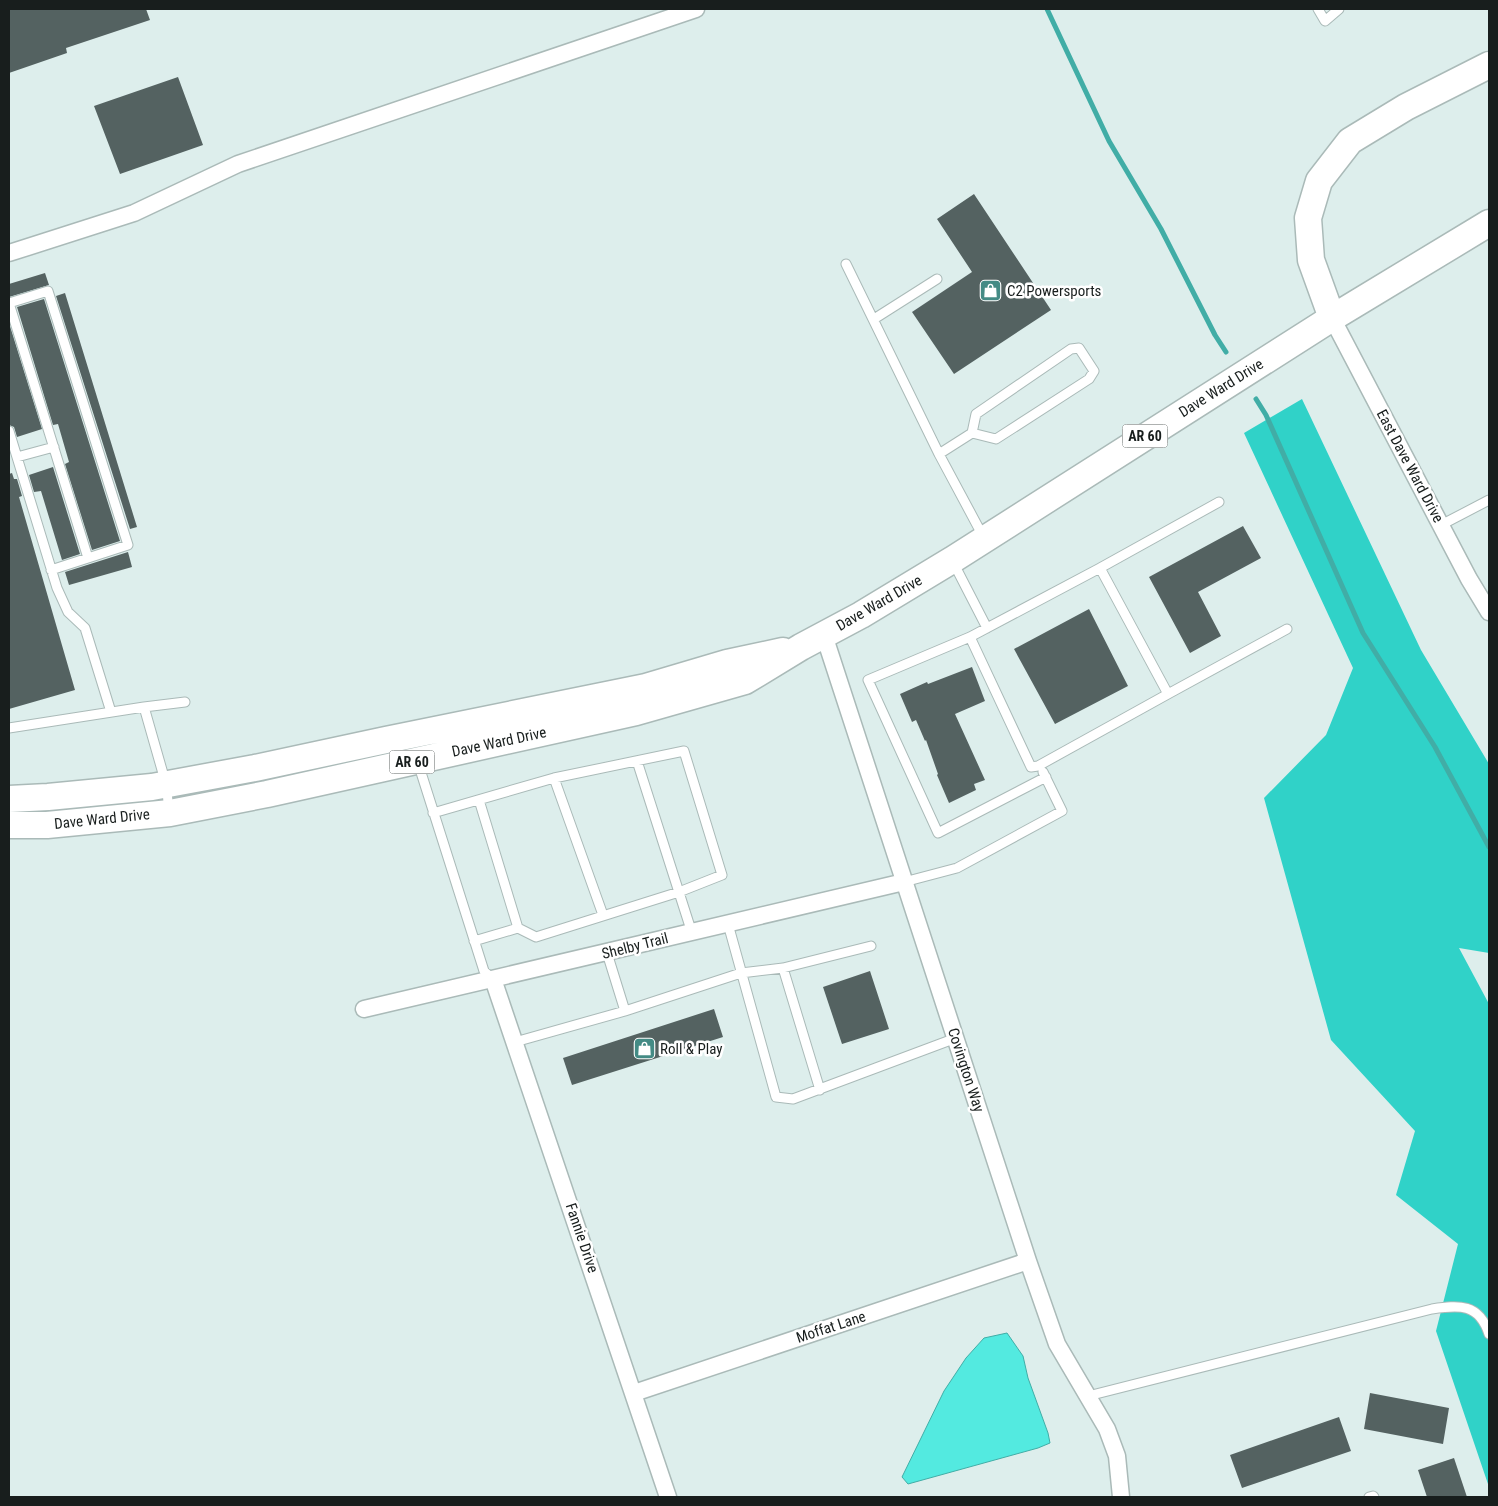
<svg xmlns="http://www.w3.org/2000/svg" width="1498" height="1506" viewBox="0 0 1498 1506" font-family="'Roboto Condensed',sans-serif">
<rect width="100%" height="100%" fill="#ddeeec"/>
<path fill="#30d2c8" d="M 1302,399 L 1421,650 L 1489,764 L 1489,953 L 1459,948 L 1489,1004 L 1489,1487 L 1436,1331 L 1458,1244 L 1396,1195 L 1415,1131 L 1331,1040 L 1264,798 L 1326,735 L 1353,668 L 1244,433 Z"/>
<path fill="#53eae0" stroke="#41ada6" d="M 1007,1333 L 1023,1356 L 1028,1378 L 1048,1433 L 1050,1443 L 1038,1448 L 908,1484 L 902,1477 L 944,1391 L 966,1358 L 984,1338 Z"/>
<g fill="none" stroke-linecap="round" stroke-linejoin="round">
<path stroke="#41ada6" stroke-width="5" d="M 1047,9 L 1109,141 L 1161,229 L 1215,335 L 1226,352
M 1256,399 L 1266,415 L 1363,633 L 1435,747 L 1489,847"/>
</g>
<path fill="#546261" d="M 9,9 L 146,9 L 150,20 L 66,48 L 67,53 L 9,73 Z
M 178,77 L 203,145 L 120,174 L 94,106 Z
M 974,194 L 1051,310 L 954,374 L 912,312 L 972,272 L 937,219 Z
M 45,273 L 49,285 L 9,297 L 9,284 Z
M 65,293 L 137,527 L 130,529 L 56,296 Z
M 44,299 L 120,541 L 92,550 L 65,464 L 69,462 L 58,424 L 53,425 L 17,307 Z
M 9,323 L 42,429 L 17,437 L 14,427 L 9,425 Z
M 53,467 L 80,554 L 62,560 L 41,491 L 34,492 L 29,475 Z
M 12,473 L 14,479 L 17,479 L 22,496 L 19,497 L 75,690 L 9,709 L 9,474 Z
M 1243,526 L 1261,558 L 1198,592 L 1221,636 L 1190,653 L 1149,577 Z
M 128,552 L 132,567 L 69,585 L 65,572 Z
M 1089,609 L 1128,686 L 1055,724 L 1014,649 Z
M 972,667 L 985,701 L 955,714 L 985,780 L 974,784 L 976,790 L 949,803 L 937,775 L 938,774 L 926,740 L 925,741 L 916,720 L 912,722 L 900,694 L 927,682 L 928,684 Z
M 870,971 L 889,1029 L 842,1044 L 823,987 Z
M 714,1009 L 723,1037 L 572,1085 L 563,1058 Z
M 1370,1393 L 1449,1408 L 1443,1444 L 1364,1429 Z
M 1339,1417 L 1351,1451 L 1242,1488 L 1230,1455 Z
M 1454,1458 L 1467,1497 L 1427,1497 L 1418,1470 Z"/>
<g fill="none" stroke-linecap="round" stroke-linejoin="round">
<defs>
<path id="service" d="M 1318,9 L 1325,21 L 1339,9
M 846,264 L 939,454 L 984,538
M 9,303 L 48,291 L 128,545 L 51,570
M 9,303 L 88,558
M 874,319 L 937,279
M 9,431 L 57,588 L 68,612 L 85,628 L 111,712
M 939,454 L 972,433 L 976,414 L 1071,349 L 1079,348 L 1094,371 L 1089,379 L 996,439 L 972,433
M 17,457 L 54,447
M 1441,525 L 1489,500
M 953,562 L 987,628
M 1100,568 L 1219,502
M 970,637 L 1031,767 L 1038,766 L 1168,694 L 1100,568 L 970,637 L 868,680 L 938,833 L 1046,777
M 1168,694 L 1287,629
M 144,707 L 185,702
M 9,728 L 144,707 L 166,784 L 169,810
M 637,761 L 692,933
M 418,763 L 484,971 L 493,979
M 554,778 L 603,915
M 479,800 L 518,928
M 433,813 L 554,778 L 684,751 L 722,875 L 679,892 L 536,937 L 518,928 L 474,941
M 904,882 L 957,868 L 1062,811 L 1043,772
M 728,924 L 776,1097 L 793,1099 L 956,1038
M 607,953 L 625,1011
M 783,968 L 820,1090
M 515,1042 L 625,1011 L 741,973 L 783,968 L 871,946
M 1088,1396 L 1432,1309 C 1459,1305 1479,1303 1489,1334
M 1369,1497 L 1373,1496 L 1374,1497"/>
<path id="minor" d="M 9,253 L 134,213 L 238,164 L 696,9
M 1332,318 L 1469,579 L 1489,612
M 824,635 L 1028,1261 L 1057,1344 L 1107,1429 L 1117,1456 L 1121,1497
M 493,979 L 668,1497
M 364,1009 L 904,882
M 634,1393 L 1028,1261"/>
<path id="primary" d="M 1332,318 L 1311,260 L 1308,218 L 1319,181 L 1350,141 L 1406,107 L 1489,65
M 9,799 L 48,797 L 152,787 L 255,768 L 386,740 L 646,687 L 727,663 L 783,651
M 9,825 L 47,825 L 170,813 L 267,794 L 636,712 L 745,681 L 801,647 L 861,615 L 952,560 L 1332,318 L 1489,223"/>
</defs>
<use href="#service" stroke="#aabab8" stroke-width="11"/>
<use href="#minor" stroke="#aabab8" stroke-width="19"/>
<use href="#primary" stroke="#aabab8" stroke-width="29"/>
<use href="#service" stroke="#fff" stroke-width="9"/>
<use href="#minor" stroke="#fff" stroke-width="16"/>
<use href="#primary" stroke="#fff" stroke-width="26"/>
</g>
<defs>
<symbol id="shop-square" viewBox="-11 -11 22 22"><rect x="-9" y="-9" width="18" height="18" rx="4" fill="#448b85" stroke="#fff"/><path d="M-5-2.5h2.3a2.7 3.5 0 0 1 5.4 0H5L5.5 6h-11ZM-1.5-2.5h3a1.5 2.3 0 0 0-3 0Z" fill="#fff"/></symbol>
</defs>
<g fill-rule="evenodd">
<use href="#shop-square" x="978" y="278" width="25" height="25"/>
<use href="#shop-square" x="632" y="1036" width="25" height="25"/>
</g>
<g text-anchor="middle" dominant-baseline="central" stroke-width="5" stroke-linejoin="round" paint-order="stroke">
<g fill="#fff" stroke="#5d6261" stroke-width="1">
<rect x="1122.5" y="424.5" width="45" height="23" rx="4"/>
<rect x="389.5" y="750.5" width="45" height="23" rx="4"/>
</g>
<g font-size="14" font-weight="bold" fill="#181e1d">
<text x="1145" y="436">AR 60</text>
<text x="412" y="762">AR 60</text>
</g>
<g font-size="15" fill="#181e1d" stroke="#fff" text-anchor="start">
<text x="1007" y="291">C2 Powersports</text>
<text x="660" y="1049">Roll &amp; Play</text>
</g>
<g font-size="15" fill="#181e1d" stroke="#fff">
<text transform="translate(1221 388) rotate(-32)">Dave Ward Drive</text>
<text transform="translate(1410 466) rotate(62)">East Dave Ward Drive</text>
<text transform="translate(879 603) rotate(-30)">Dave Ward Drive</text>
<text transform="translate(499 742) rotate(-12)">Dave Ward Drive</text>
<text transform="translate(102 819) rotate(-6)">Dave Ward Drive</text>
<text transform="translate(635 946) rotate(-14)">Shelby Trail</text>
<text transform="translate(966 1070) rotate(72)">Covington Way</text>
<text transform="translate(582 1238) rotate(71)">Fannie Drive</text>
<text transform="translate(831 1327) rotate(-18)">Moffat Lane</text>
</g>
</g>
<rect width="1498" height="1506" fill="none" stroke="#181e1d" stroke-width="20"/>
</svg>
